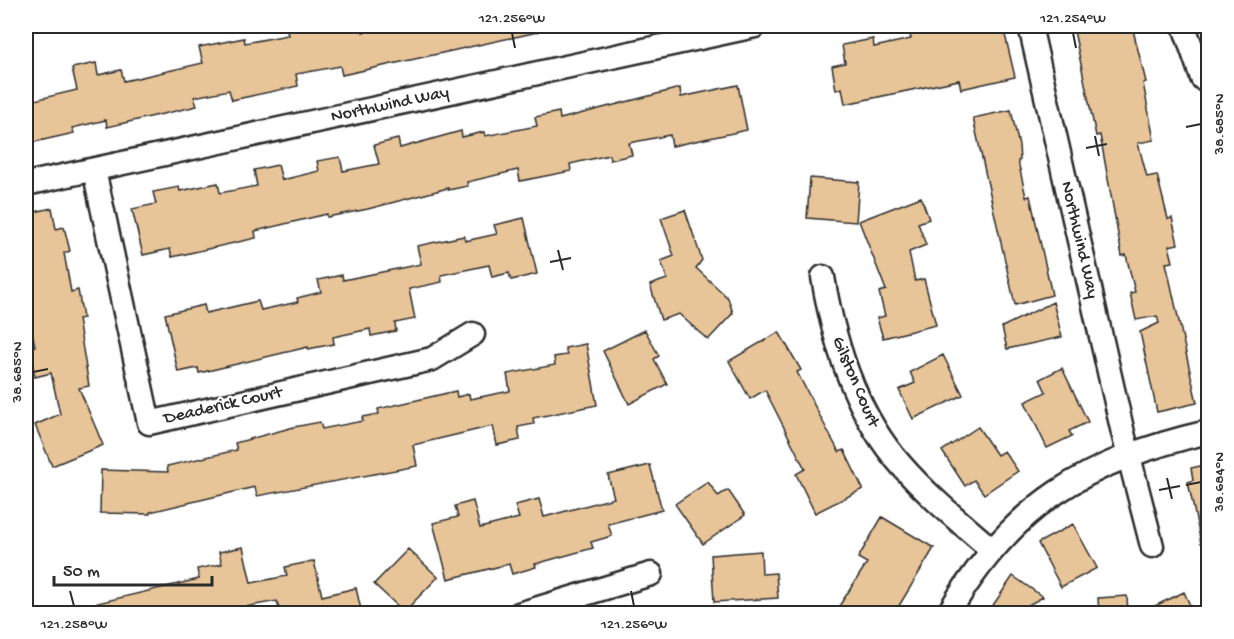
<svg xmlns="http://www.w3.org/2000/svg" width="1234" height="639" viewBox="0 0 1234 639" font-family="'Gochi Hand',sans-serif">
<rect width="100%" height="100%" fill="#fff"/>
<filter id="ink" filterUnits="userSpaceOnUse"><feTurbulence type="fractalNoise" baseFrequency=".0167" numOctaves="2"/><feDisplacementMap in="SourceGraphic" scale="12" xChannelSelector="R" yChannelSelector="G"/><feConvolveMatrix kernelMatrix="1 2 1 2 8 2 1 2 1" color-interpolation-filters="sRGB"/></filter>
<g filter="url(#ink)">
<path fill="#e8c599" stroke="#2b2b2b" stroke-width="1.5" d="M 286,26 L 362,26 L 363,32 L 392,26 L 537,26 L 538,32 L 342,75 L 340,66 L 296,74 L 298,86 L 232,100 L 229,90 L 194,97 L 197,106 L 107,127 L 106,120 L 72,128 L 74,133 L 26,144 L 26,102 L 77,90 L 72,68 L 96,63 L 98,75 L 121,70 L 124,81 L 203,63 L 199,47 L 244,38 L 245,43 L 288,35 Z
M 935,26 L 974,26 L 974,29 L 1003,26 L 1015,77 L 961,89 L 959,80 L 845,104 L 842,88 L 836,90 L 832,66 L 845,63 L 842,45 L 873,39 L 874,47 L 911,39 L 909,31 Z
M 1073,26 L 1132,26 L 1146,82 L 1143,83 L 1154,140 L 1138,143 L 1147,177 L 1157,175 L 1168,219 L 1172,218 L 1178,244 L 1169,246 L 1173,262 L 1166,263 L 1197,403 L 1157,412 L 1140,332 L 1159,323 L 1157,316 L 1136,320 L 1130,293 L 1135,292 L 1126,255 L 1122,256 L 1100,135 L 1096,136 Z
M 738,85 L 747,130 L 672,146 L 670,135 L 629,143 L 632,155 L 610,160 L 609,155 L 570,164 L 571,171 L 520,181 L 518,170 L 467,182 L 468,186 L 448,190 L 448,188 L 368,209 L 327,217 L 327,214 L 255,231 L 256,238 L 172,257 L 170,249 L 143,255 L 132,209 L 156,204 L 153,192 L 179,187 L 180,191 L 218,183 L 220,193 L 257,186 L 254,170 L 278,165 L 282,180 L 319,171 L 317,161 L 340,157 L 343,171 L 379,164 L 374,145 L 398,139 L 400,148 L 461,131 L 462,137 L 484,132 L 485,136 L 537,126 L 535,117 L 559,112 L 560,119 L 680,88 L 681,97 Z
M 1011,110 L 1019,146 L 1020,160 L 1018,161 L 1026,197 L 1030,196 L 1052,295 L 1015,305 L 973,118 Z
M 810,178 L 859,182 L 856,222 L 807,218 Z
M 921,197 L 929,219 L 918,223 L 926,245 L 909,252 L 915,281 L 924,279 L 936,325 L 883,338 L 877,318 L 885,316 L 879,292 L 886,290 L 859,221 Z
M 52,208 L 56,229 L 64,227 L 70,251 L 64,253 L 71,292 L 78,290 L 83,318 L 78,319 L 89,386 L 79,388 L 103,445 L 52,466 L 35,425 L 60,414 L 51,373 L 35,377 L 29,348 L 35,346 L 26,301 L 26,214 Z
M 685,210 L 702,260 L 696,268 L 728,298 L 733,313 L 708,340 L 679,314 L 661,320 L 650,285 L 667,279 L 661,261 L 674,256 L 661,218 Z
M 524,218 L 537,274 L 511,280 L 509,273 L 492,277 L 489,265 L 441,275 L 442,282 L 409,289 L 415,319 L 395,323 L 396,331 L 371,336 L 370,329 L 333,337 L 334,344 L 308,349 L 308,347 L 199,373 L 198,368 L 178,372 L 165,314 L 204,305 L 206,313 L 258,301 L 261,310 L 298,302 L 297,298 L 321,292 L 318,280 L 342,275 L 343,280 L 421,264 L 417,246 L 464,236 L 465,241 L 497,234 L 494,225 Z
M 1053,302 L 1062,337 L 1007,349 L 1002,327 Z
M 645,330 L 659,356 L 654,359 L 667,384 L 629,404 L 603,351 Z
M 779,332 L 801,370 L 797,372 L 823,422 L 839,452 L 844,450 L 863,489 L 815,513 L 796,474 L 805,469 L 765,390 L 750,399 L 729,361 Z
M 586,344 L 597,405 L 533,418 L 534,424 L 518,427 L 520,440 L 497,445 L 493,426 L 413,445 L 417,466 L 257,496 L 255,487 L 150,512 L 150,514 L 100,513 L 101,470 L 168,472 L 167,466 L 237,450 L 235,443 L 294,427 L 320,422 L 322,429 L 363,421 L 362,417 L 379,414 L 378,409 L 456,391 L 457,397 L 469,394 L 470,399 L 510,391 L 507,374 L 555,365 L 554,357 L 567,355 L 565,348 Z
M 943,355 L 963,395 L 913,419 L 899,390 L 915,383 L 910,372 Z
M 1062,368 L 1088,422 L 1069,431 L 1072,436 L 1047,448 L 1025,402 L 1046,392 L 1040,379 Z
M 978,427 L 997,455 L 1004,451 L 1018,471 L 984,494 L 974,480 L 965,486 L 942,451 Z
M 1209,464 L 1209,543 L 1201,543 L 1188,482 L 1193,480 L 1191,468 Z
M 650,465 L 662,510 L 608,524 L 612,536 L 591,542 L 593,548 L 535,564 L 536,567 L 512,574 L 509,564 L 448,579 L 433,523 L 458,517 L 455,506 L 473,501 L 480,528 L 519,518 L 515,505 L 539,499 L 544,517 L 614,498 L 608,475 Z
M 708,482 L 718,496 L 728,490 L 745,515 L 703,544 L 675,504 Z
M 882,517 L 934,548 L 894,614 L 834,614 L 867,563 L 858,558 Z
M 1073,524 L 1097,568 L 1061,587 L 1038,543 Z
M 243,547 L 251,583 L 287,576 L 285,567 L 314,561 L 322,596 L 356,588 L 362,614 L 280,614 L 277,601 L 234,609 L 235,614 L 82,614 L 81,607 L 199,579 L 197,569 L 222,564 L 219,552 Z
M 408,549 L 438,577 L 404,612 L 374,584 Z
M 761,551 L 762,574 L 776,573 L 778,598 L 714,602 L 711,555 Z
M 1013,576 L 1043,597 L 1012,614 L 987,614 Z
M 1184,592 L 1194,614 L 1138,614 Z
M 1127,596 L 1128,614 L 1099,614 L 1098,598 Z"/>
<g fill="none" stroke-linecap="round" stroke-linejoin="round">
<defs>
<path id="street" d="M 1030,26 L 1123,433 L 1152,546
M 1184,26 L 1202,78 L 1208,83
M 94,170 L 149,423 L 432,359 L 473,334
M 26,184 L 755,26
M 823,277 C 834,344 855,413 901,465 C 928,496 960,522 991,549
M 519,614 L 651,574
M 948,614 C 1012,504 1087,460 1208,432"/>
</defs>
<use href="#street" stroke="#2b2b2b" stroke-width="27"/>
<use href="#street" stroke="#fff" stroke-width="22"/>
</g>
</g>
<path fill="none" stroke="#2b2b2b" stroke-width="2" d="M 512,33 L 515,48M 1073,33 L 1076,48M 1186,127 L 1201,124M 1095,136 L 1099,156M 1086,148 L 1107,144M 558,250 L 563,270M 550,262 L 571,258M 33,372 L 48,369M 1167,478 L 1172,499M 1186,485 L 1201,482M 1159,490 L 1180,486M 70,591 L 74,606M 631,591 L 634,606"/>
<g text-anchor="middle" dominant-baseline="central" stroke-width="4.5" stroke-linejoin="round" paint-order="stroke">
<g font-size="18" fill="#2b2b2b" stroke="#fff">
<text transform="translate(390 105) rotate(-12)">Northwind Way</text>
<text transform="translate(1079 240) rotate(77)">Northwind Way</text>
<text transform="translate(855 382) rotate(67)">Gilston Court</text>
<text transform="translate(223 406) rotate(-13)">Deaderick Court</text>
</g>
</g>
<rect width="1234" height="639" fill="none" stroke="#fff" stroke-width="66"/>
<path d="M54 576v9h158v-9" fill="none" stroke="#2b2b2b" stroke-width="3"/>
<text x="63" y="576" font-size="18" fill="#2b2b2b" stroke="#ffffff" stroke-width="4.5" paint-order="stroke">50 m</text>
<rect x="33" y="33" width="1168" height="573" fill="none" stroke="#2b2b2b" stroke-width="2"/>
<g font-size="15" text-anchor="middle" fill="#2b2b2b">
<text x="512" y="22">121.256°W</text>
<text x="1073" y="22">121.254°W</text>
<text transform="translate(1218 124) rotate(-90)" y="5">38.685°N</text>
<text transform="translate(16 372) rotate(-90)" y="5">38.685°N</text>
<text transform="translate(1218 482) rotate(-90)" y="5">38.684°N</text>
<text x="74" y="628">121.258°W</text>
<text x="634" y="628">121.256°W</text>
</g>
</svg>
